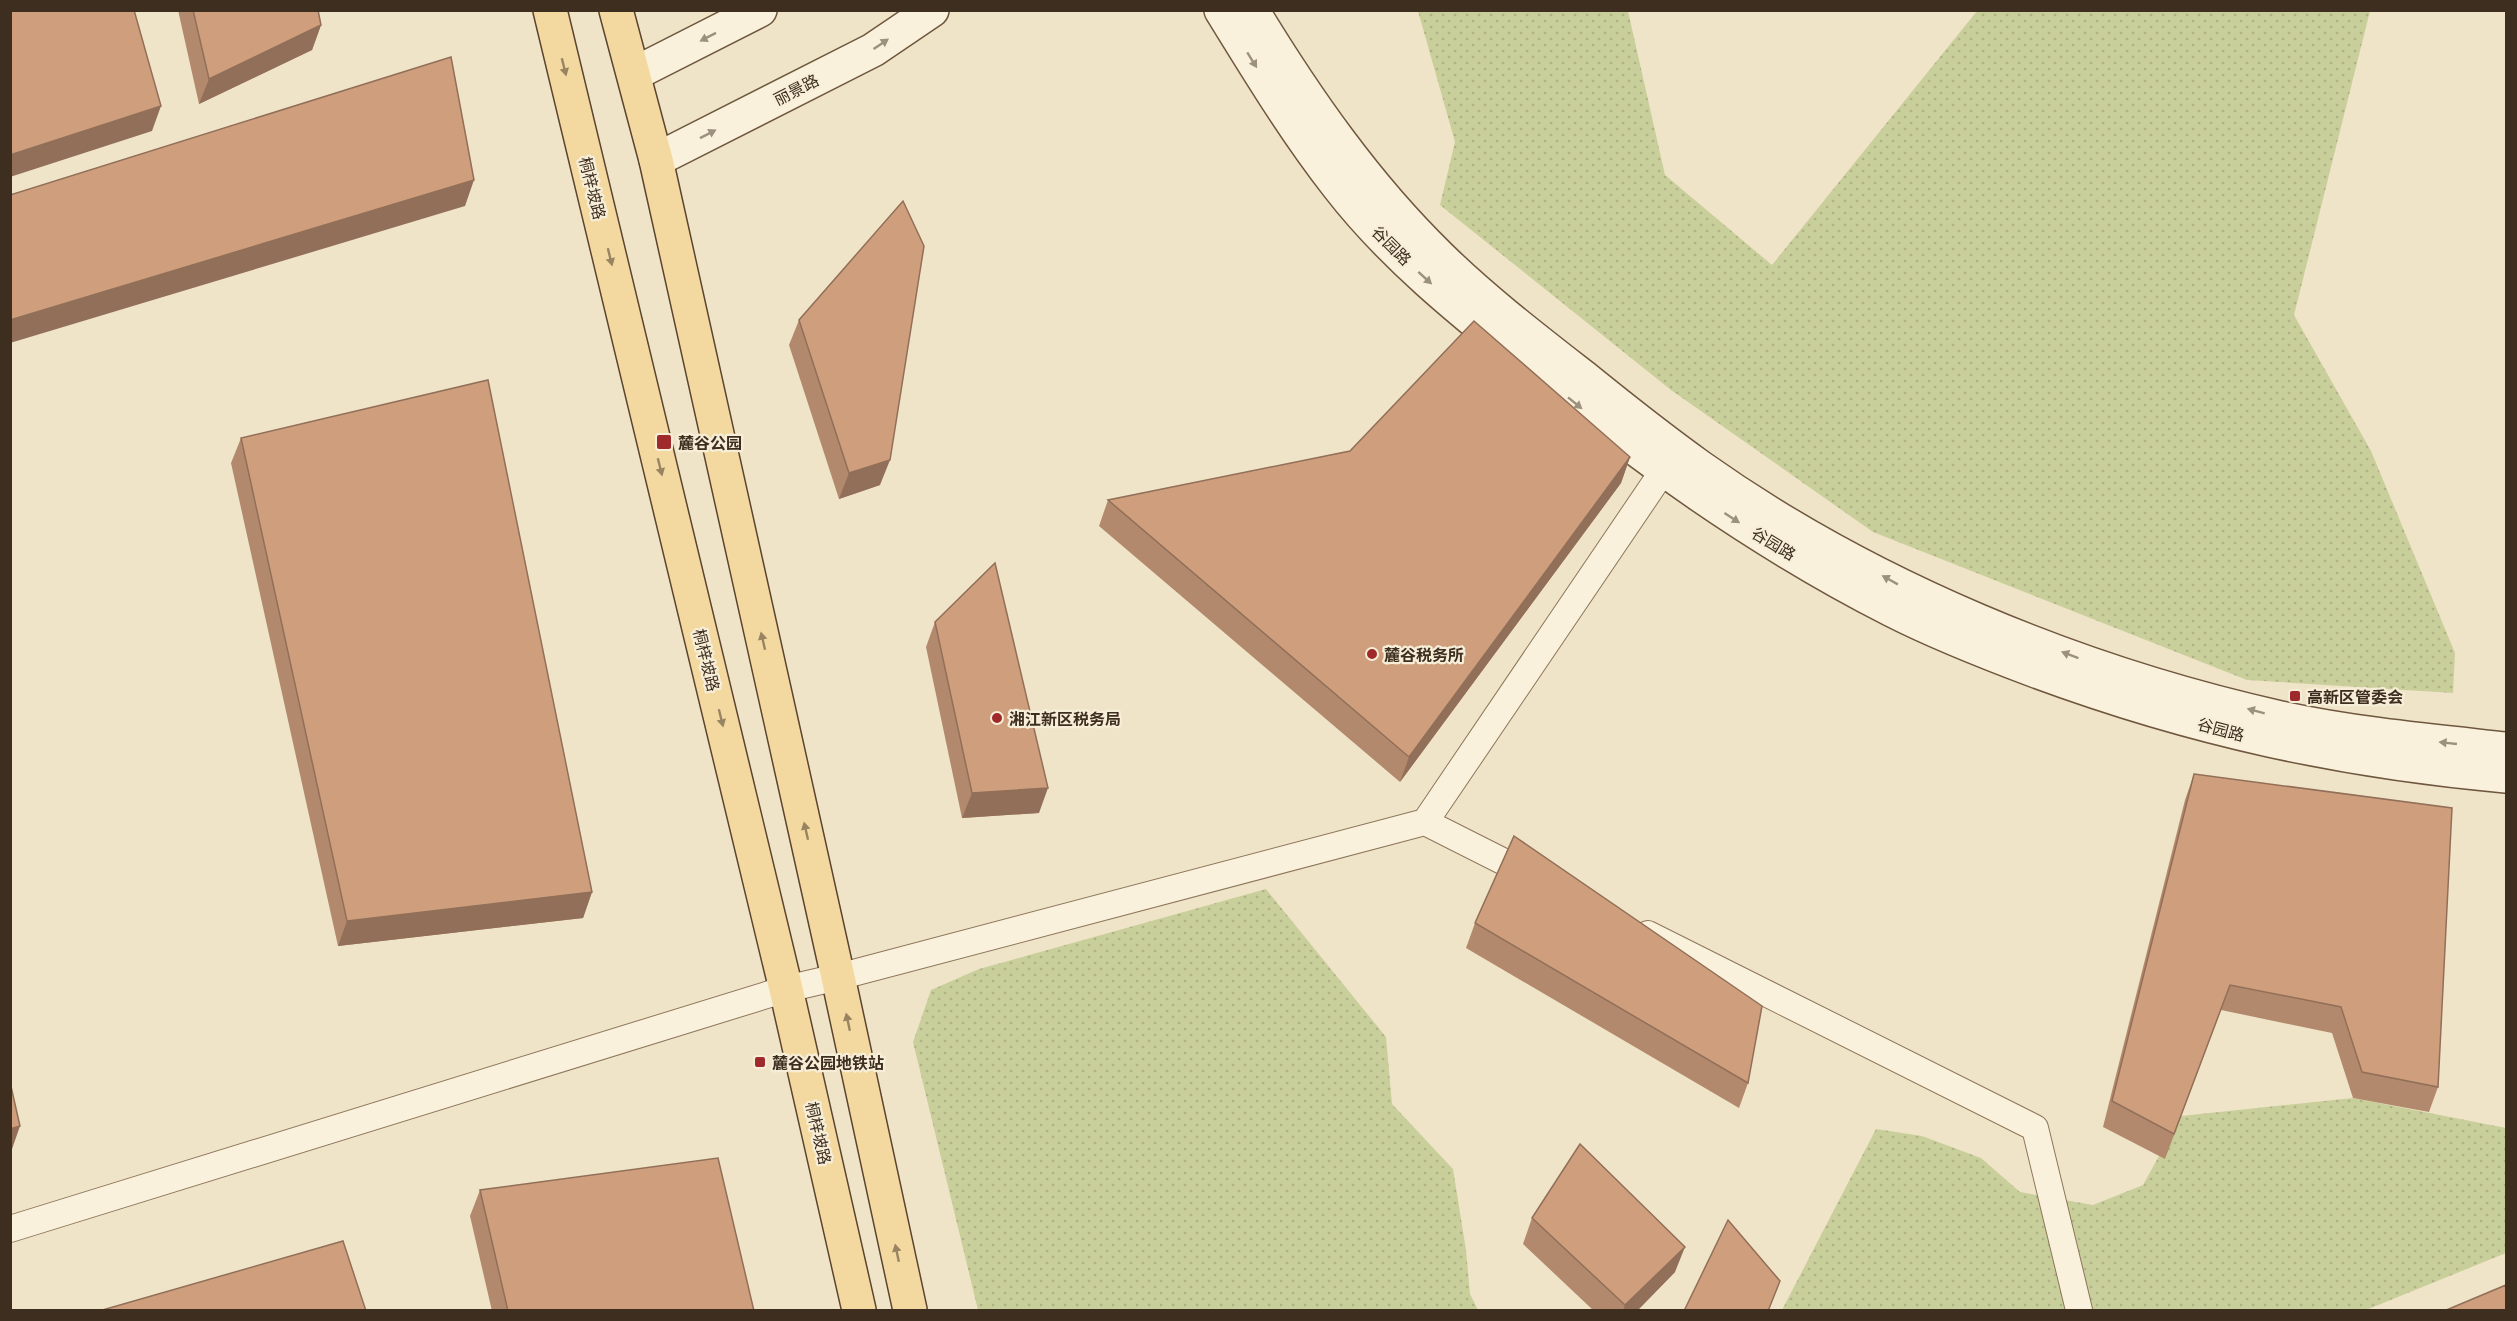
<svg xmlns="http://www.w3.org/2000/svg" width="2517" height="1321" viewBox="0 0 2517 1321" font-family="'Playfair Display','Noto Sans SC',serif">
<defs>
<pattern id="park-dots" width="8" height="8" patternUnits="userSpaceOnUse" patternTransform="scale(1.5)"><rect width="8" height="8" fill="#c9cf9b"/><path d="M2 2h.1M6 6h.1" fill="none" stroke="#aeb285" stroke-width="1.8" stroke-linecap="round"/></pattern>
</defs>
<rect width="100%" height="100%" fill="#f0e4c8"/>
<path fill="url(#park-dots)" d="M 1418,11 L 1628,11 L 1665,175 L 1772,265 L 1977,11 L 2370,11 L 2294,315 L 2371,451 L 2455,653 L 2453,693 L 2247,680 L 1873,532 L 1671,390 L 1440,205 L 1455,142 Z
M 1266,889 L 1386,1037 L 1392,1104 L 1453,1169 L 1466,1250 L 1470,1294 L 1478,1310 L 978,1310 L 913,1042 L 931,990 L 979,969 Z
M 2353,1098 L 2506,1128 L 2506,1253 L 2366,1310 L 1782,1310 L 1876,1129 L 1922,1136 L 1981,1158 L 2020,1192 L 2093,1205 L 2143,1185 L 2181,1116 Z"/>
<g fill="none" stroke-linecap="round" stroke-linejoin="round">
<defs>
<path id="minor" d="M 1425,822 L 1663,471
M 1648,934 L 2035,1128 L 2079,1310
M 10,1229 L 786,989 L 838,977 L 1425,822 L 1532,876"/>
<path id="secondary" d="M 1221,10 C 1258,70 1295,131 1338,186 C 1395,260 1471,319 1543,377 C 1652,466 1766,546 1892,610 C 1939,634 1988,653 2036,671 C 2193,729 2340,761 2506,776
M 1252,10 C 1306,99 1366,185 1440,257 C 1485,301 1536,340 1586,379 C 1623,409 1661,439 1700,467 C 1869,587 2079,673 2281,718 C 2355,734 2432,741 2506,749
M 634,74 L 760,10
M 656,160 L 873,50 L 932,10"/>
<path id="primary" d="M 550,10 L 786,989 L 859,1310
M 616,10 L 656,160 L 838,977 L 910,1310"/>
</defs>
<use href="#minor" stroke="#8d765c" stroke-width="28"/>
<use href="#secondary" stroke="#6f573f" stroke-width="36"/>
<use href="#primary" stroke="#5b4430" stroke-width="36"/>
<use href="#minor" stroke="#faf1dc" stroke-width="26"/>
<use href="#secondary" stroke="#faf1dc" stroke-width="33"/>
<use href="#primary" stroke="#f3d9a0" stroke-width="33"/>
</g>
<path fill="#b2896c" d="M 178,10 L 318,10 L 321,25 L 312,50 L 199,104 Z
M 799,320 L 880,485 L 839,499 L 789,345 Z
M 241,438 L 592,892 L 583,918 L 338,946 L 231,463 Z
M 1630,457 L 1621,483 L 1400,782 L 1099,526 L 1108,500 Z
M 935,622 L 1039,813 L 962,818 L 926,647 Z
M 2194,774 L 2438,1087 L 2429,1112 L 2353,1098 L 2332,1033 L 2221,1010 L 2165,1159 L 2103,1127 L 2185,800 Z
M 1475,923 L 1748,1083 L 1739,1108 L 1466,948 Z
M 480,1190 L 754,1311 L 492,1311 L 470,1216 Z
M 1532,1218 L 1675,1272 L 1637,1311 L 1594,1311 L 1523,1244 Z"/>
<path fill="#916f58" d="M 321,25 L 312,50 L 199,104 L 209,79 Z
M 161,106 L 152,131 L 10,177 L 10,155 Z
M 474,180 L 465,206 L 10,343 L 10,320 Z
M 1630,457 L 1621,483 L 1400,782 L 1409,757 Z
M 890,460 L 880,485 L 839,499 L 849,473 Z
M 1048,788 L 1039,813 L 962,818 L 972,793 Z
M 592,892 L 583,918 L 338,946 L 347,921 Z
M 20,1126 L 11,1152 L 10,1152 L 10,1129 Z
M 1685,1247 L 1675,1272 L 1637,1311 L 1623,1311 L 1625,1305 Z"/>
<path fill="#cf9f7d" stroke="#916f58" stroke-width="1.5" d="M 10,10 L 134,10 L 161,106 L 10,155 Z
M 193,10 L 318,10 L 321,25 L 209,79 Z
M 451,57 L 474,180 L 10,320 L 10,195 Z
M 903,201 L 924,246 L 890,460 L 849,473 L 799,320 Z
M 1474,321 L 1630,457 L 1409,757 L 1108,500 L 1350,451 Z
M 488,380 L 592,892 L 347,921 L 241,438 Z
M 995,563 L 1048,788 L 972,793 L 935,622 Z
M 2194,774 L 2452,808 L 2438,1087 L 2362,1072 L 2341,1007 L 2230,985 L 2174,1134 L 2112,1101 Z
M 1514,836 L 1762,1006 L 1748,1083 L 1475,923 Z
M 10,1082 L 20,1126 L 10,1129 Z
M 1580,1144 L 1685,1247 L 1625,1305 L 1532,1218 Z
M 718,1158 L 754,1311 L 508,1311 L 480,1190 Z
M 1728,1220 L 1780,1281 L 1768,1311 L 1684,1311 Z
M 343,1241 L 366,1311 L 99,1311 Z
M 2506,1285 L 2506,1311 L 2444,1311 Z"/>
<defs><path id="oneway-solid" d="M-6-.8H1V-3.2L6.5 0L1 3.2V.8H-6Z" transform="scale(1.5)"/></defs>
<g fill="#9c907e">
<use href="#oneway-solid" transform="translate(708 37) rotate(153)"/>
<use href="#oneway-solid" transform="translate(881 44) rotate(-34)"/>
<use href="#oneway-solid" transform="translate(1252 60) rotate(58)"/>
<use href="#oneway-solid" transform="translate(708 134) rotate(-27)"/>
<use href="#oneway-solid" transform="translate(1425 278) rotate(42)"/>
<use href="#oneway-solid" transform="translate(1575 403) rotate(39)"/>
<use href="#oneway-solid" transform="translate(1732 518) rotate(33)"/>
<use href="#oneway-solid" transform="translate(1890 580) rotate(-151)"/>
<use href="#oneway-solid" transform="translate(2070 655) rotate(-159)"/>
<use href="#oneway-solid" transform="translate(2256 711) rotate(-165)"/>
<use href="#oneway-solid" transform="translate(2448 743) rotate(-174)"/>
</g>
<g fill="#988460">
<use href="#oneway-solid" transform="translate(564 67) rotate(76)"/>
<use href="#oneway-solid" transform="translate(610 257) rotate(76)"/>
<use href="#oneway-solid" transform="translate(660 467) rotate(76)"/>
<use href="#oneway-solid" transform="translate(763 641) rotate(-103)"/>
<use href="#oneway-solid" transform="translate(721 718) rotate(76)"/>
<use href="#oneway-solid" transform="translate(806 831) rotate(-103)"/>
<use href="#oneway-solid" transform="translate(848 1022) rotate(-102)"/>
<use href="#oneway-solid" transform="translate(897 1253) rotate(-102)"/>
</g>
<g fill="#9e2a2b" stroke="#f7eed8" stroke-width="2">
<rect x="656" y="434" width="16" height="16" rx="3"/>
<circle cx="1372" cy="654" r="6"/>
<rect x="2289" y="690" width="12" height="12" rx="3"/>
<circle cx="997" cy="718" r="6"/>
<rect x="754" y="1056" width="12" height="12" rx="3"/>
</g>
<g text-anchor="middle" dominant-baseline="central" stroke-width="4.5" stroke-linejoin="round" paint-order="stroke">
<g font-size="16" fill="#3d2e20" stroke="#f7eed8">
<text transform="translate(796 89) rotate(-27)">丽景路</text>
<text transform="translate(593 188) rotate(76)">桐梓坡路</text>
<text transform="translate(1392 245) rotate(45)">谷园路</text>
<text transform="translate(1774 543) rotate(31)">谷园路</text>
<text transform="translate(707 660) rotate(76)">桐梓坡路</text>
<text transform="translate(2221 729) rotate(15)">谷园路</text>
<text transform="translate(819 1133) rotate(77)">桐梓坡路</text>
</g>
<g font-size="16" font-weight="bold" fill="#3d2e20" stroke="#f7eed8" text-anchor="start">
<text x="678" y="442">麓谷公园</text>
<text x="1384" y="654">麓谷税务所</text>
<text x="2307" y="696">高新区管委会</text>
<text x="1009" y="718">湘江新区税务局</text>
<text x="772" y="1062">麓谷公园地铁站</text>
</g>
</g>
<rect width="2517" height="1321" fill="none" stroke="#3d2e20" stroke-width="24"/>
</svg>
